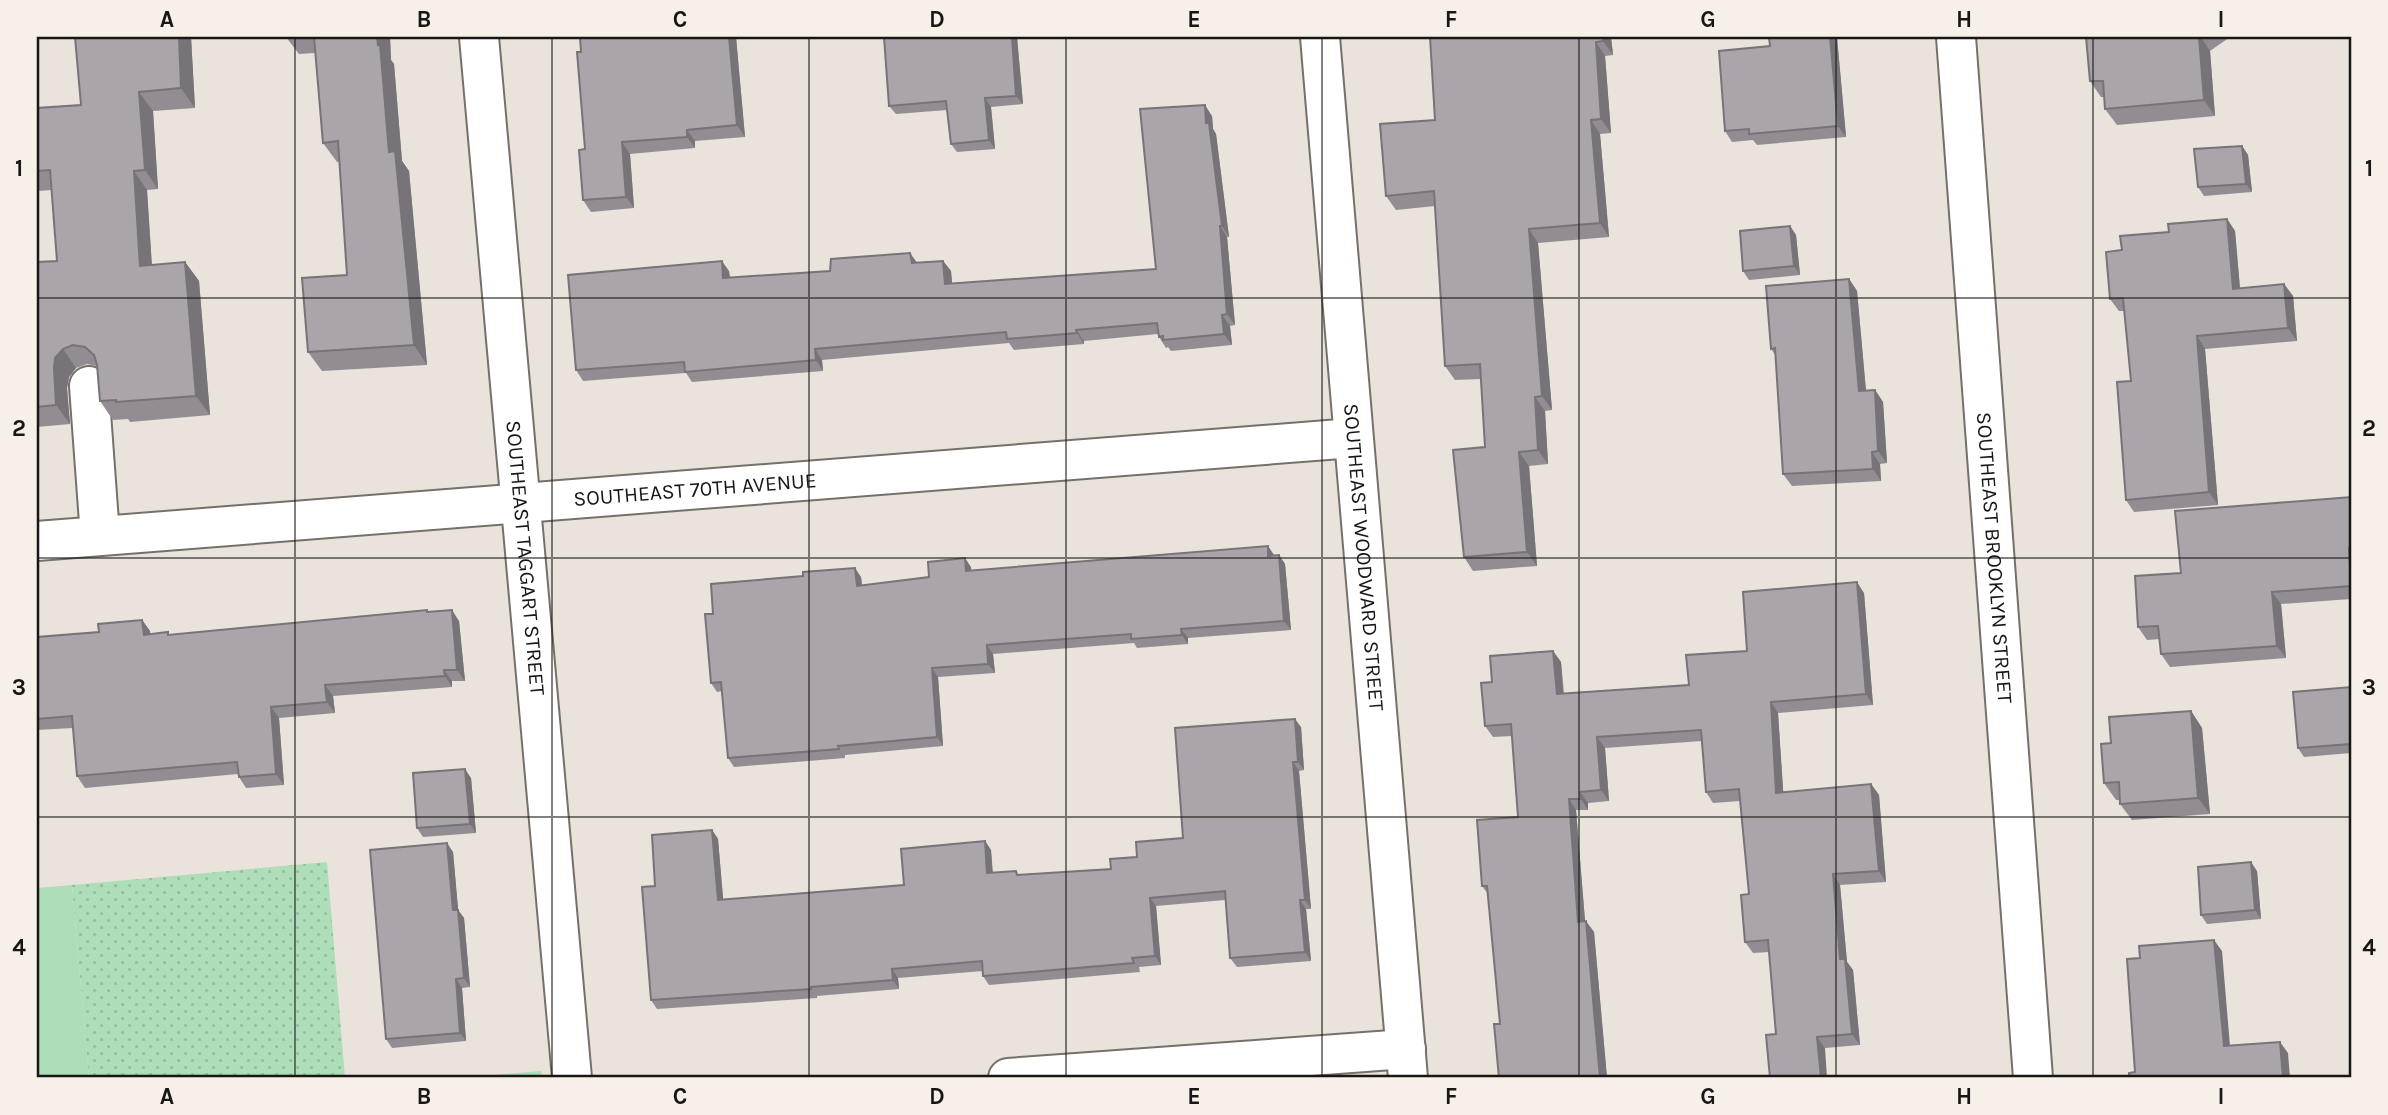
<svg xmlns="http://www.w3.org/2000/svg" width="2388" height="1115" viewBox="0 0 2388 1115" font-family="Karla,sans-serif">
<defs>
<pattern id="park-dots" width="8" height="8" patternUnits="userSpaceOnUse" patternTransform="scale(1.75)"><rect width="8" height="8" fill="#aeddb9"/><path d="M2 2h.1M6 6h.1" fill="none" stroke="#95bd9e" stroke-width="1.8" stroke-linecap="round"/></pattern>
</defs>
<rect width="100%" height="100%" fill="#e9e3dc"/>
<path fill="#aeddb9" d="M 72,885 L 89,1078 L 37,1078 L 37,888 Z
M 541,1071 L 542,1078 L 455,1078 Z"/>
<path fill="url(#park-dots)" d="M 327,862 L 345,1078 L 89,1078 L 72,885 Z"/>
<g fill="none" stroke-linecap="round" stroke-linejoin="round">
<defs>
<g id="minor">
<path id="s1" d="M 479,37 L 572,1078"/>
<path id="s2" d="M 1320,37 L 1408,1078"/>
<path id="s3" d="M 1956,37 L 2033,1078"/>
<path d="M 89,386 L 100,536"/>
<path id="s4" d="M 37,541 L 1353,438"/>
<path d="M 1008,1078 L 1406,1049"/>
</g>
</defs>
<use href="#minor" stroke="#76706a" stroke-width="42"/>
<use href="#minor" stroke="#fff" stroke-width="38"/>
</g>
<path fill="#938d93" d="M 191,37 L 195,108 L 153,111 L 158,189 L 147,190 L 152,265 L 185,262 L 199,281 L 210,415 L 130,422 L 128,419 L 113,420 L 100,401 L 97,366 L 87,364 L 76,368 L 69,377 L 67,388 L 70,424 L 37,427 L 37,262 L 57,261 L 52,190 L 37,191 L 37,108 L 81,105 Z
M 286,37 L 390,37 L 391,60 L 394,64 L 402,161 L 409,171 L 427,365 L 322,371 L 308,352 L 347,275 L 339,162 L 337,162 L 323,143 L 315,53 L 299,54 Z
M 736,37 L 745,137 L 695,141 L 695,148 L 630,154 L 634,208 L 591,212 L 583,200 L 585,149 Z
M 1017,37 L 1023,104 L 991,107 L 995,149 L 957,152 L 951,144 L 947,110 L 896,114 L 889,106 Z
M 1430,37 L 1611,37 L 1613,55 L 1605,56 L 1611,133 L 1600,134 L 1609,237 L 1538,243 L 1552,410 L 1545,411 L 1548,464 L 1529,466 L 1537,566 L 1473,571 L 1464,557 L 1485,447 L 1481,379 L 1455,380 L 1445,366 L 1435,206 L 1396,210 L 1386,196 L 1435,120 Z
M 1769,37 L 1837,37 L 1846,137 L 1757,145 L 1753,140 L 1732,142 L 1725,131 L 1770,46 Z
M 2086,37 L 2230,37 L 2210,51 L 2215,116 L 2117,125 L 2105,109 L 2104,97 L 2101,97 L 2090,81 Z
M 1212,116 L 1213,129 L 1216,134 L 1229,237 L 1227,237 L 1235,325 L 1230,326 L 1232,345 L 1171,351 L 1168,347 L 1166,348 L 1159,337 L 1158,334 L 1084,341 L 1084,344 L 1014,350 L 1009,343 L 822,360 L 823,371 L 692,382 L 686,373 L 583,381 L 576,370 L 729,271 L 730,278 L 830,271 L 943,261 L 951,271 L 952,284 L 1156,269 Z
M 2242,146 L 2248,155 L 2252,192 L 2204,196 L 2198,187 Z
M 2227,219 L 2235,231 L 2240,288 L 2284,284 L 2293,296 L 2297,341 L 2205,349 L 2218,505 L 2134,512 L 2126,500 L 2131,381 L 2124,311 L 2119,311 L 2110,299 L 2169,232 Z
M 1790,226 L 1796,235 L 1800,275 L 1749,280 L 1743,271 Z
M 1849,279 L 1857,291 L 1866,390 L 1875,390 L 1883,402 L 1887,463 L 1880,464 L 1881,481 L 1792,486 L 1783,474 L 1776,356 L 1771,349 Z
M 2351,497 L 2351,599 L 2281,604 L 2286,658 L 2170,667 L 2161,654 L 2160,639 L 2147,640 L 2138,627 L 2181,573 Z
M 1268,546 L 1274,556 L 1279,555 L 1285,564 L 1291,630 L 1188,638 L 1188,644 L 1137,648 L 1134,643 L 993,654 L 995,673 L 938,677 L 943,746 L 845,755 L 845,758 L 734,767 L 728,758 L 722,691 L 717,692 L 711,683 L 713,614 L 803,576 L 861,577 L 862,586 L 929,577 L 971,567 L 971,571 Z
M 1864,593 L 1873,705 L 1778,713 L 1783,792 L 1871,784 L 1879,795 L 1886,882 L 1840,885 L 1847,962 L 1853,970 L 1860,1045 L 1825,1048 L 1776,1034 L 1769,952 L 1753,953 L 1745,942 L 1749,894 L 1740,801 L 1713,803 L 1706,792 L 1702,741 L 1605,748 L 1609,801 L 1588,803 L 1588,810 L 1576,810 L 1585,921 L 1594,932 L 1607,1078 L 1499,1078 L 1500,1024 L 1488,894 L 1482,886 L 1518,817 L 1512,736 L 1493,737 L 1485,726 L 1492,682 L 1553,651 L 1561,662 L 1564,693 L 1689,685 L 1747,651 Z
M 427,610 L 428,612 L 459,621 L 465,681 L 452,681 L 452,687 L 333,696 L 335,713 L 279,718 L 284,785 L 246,788 L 239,777 L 238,774 L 85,788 L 77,776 L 73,728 L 37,730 L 37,637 L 99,632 L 142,620 L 150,631 L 150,634 L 169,635 Z
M 2351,687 L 2351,753 L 2304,757 L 2298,748 Z
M 2191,711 L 2202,728 L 2210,814 L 2132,820 L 2120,804 L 2120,800 L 2116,800 L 2104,783 L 2111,743 Z
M 1301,727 L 1304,770 L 1299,771 L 1311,909 L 1306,909 L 1311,961 L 1237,967 L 1230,958 L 1225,900 L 1156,906 L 1161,965 L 1139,967 L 1140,972 L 989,985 L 983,976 L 983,971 L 898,978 L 899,989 L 817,996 L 817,998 L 657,1009 L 651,1000 L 655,886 L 712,830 L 718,839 L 723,899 L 904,885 L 985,841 L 991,850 L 993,873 L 1019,875 L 1111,869 L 1183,838 Z
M 471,778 L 476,833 L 423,837 L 417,828 Z
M 453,852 L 458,910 L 464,918 L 470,987 L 462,988 L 466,1041 L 392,1048 L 386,1039 Z
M 2257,871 L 2261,919 L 2207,924 L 2201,915 Z"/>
<path fill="#787378" d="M 179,37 L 191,37 L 195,108 L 181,88 Z
M 377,37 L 390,37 L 391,60 L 394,64 L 402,161 L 409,171 L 427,365 L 414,345 L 389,152 Z
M 729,37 L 736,37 L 745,137 L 737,125 Z
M 1012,37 L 1017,37 L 1023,104 L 1016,96 Z
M 1603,37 L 1611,37 L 1613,55 L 1603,41 Z
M 1830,37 L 1837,37 L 1846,137 L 1838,126 Z
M 2199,37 L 2201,37 L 2210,51 L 2215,116 L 2204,100 Z
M 1596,42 L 1605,56 L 1611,133 L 1601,119 Z
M 139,92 L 153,111 L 158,189 L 145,170 Z
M 985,98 L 991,107 L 995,149 L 989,140 Z
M 1205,105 L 1212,116 L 1213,129 L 1216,134 L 1229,237 L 1222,226 L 1206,123 Z
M 1591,120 L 1600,134 L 1609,237 L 1600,223 Z
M 687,130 L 695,141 L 695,148 L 687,137 Z
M 622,142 L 630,154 L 634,208 L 626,197 Z
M 2242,146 L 2248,155 L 2252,192 L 2246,184 Z
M 134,171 L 147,190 L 153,285 L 140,266 Z
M 2227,219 L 2235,231 L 2241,301 L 2233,289 Z
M 1220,226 L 1227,237 L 1235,325 L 1227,314 Z
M 1790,226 L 1796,235 L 1800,275 L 1794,266 Z
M 1529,229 L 1538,243 L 1552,410 L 1542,396 Z
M 910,253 L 918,264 L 912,263 Z
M 722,261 L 729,271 L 731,289 L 723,278 Z
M 943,261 L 951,271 L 953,295 L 945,284 Z
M 185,262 L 199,281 L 210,415 L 196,396 Z
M 1849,279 L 1857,291 L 1867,403 L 1859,391 Z
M 2284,284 L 2293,296 L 2297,341 L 2288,328 Z
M 1222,315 L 1230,326 L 1232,345 L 1224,334 Z
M 1076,330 L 1084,341 L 1084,344 L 1077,333 Z
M 2197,336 L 2205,349 L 2218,505 L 2209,492 Z
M 63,349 L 76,368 L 69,377 L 67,388 L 70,424 L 56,405 L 54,368 L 55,358 Z
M 815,349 L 822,360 L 823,371 L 816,360 Z
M 1875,390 L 1883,402 L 1887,463 L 1878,451 Z
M 1535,397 L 1545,411 L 1548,464 L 1538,450 Z
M 1519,452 L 1529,466 L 1537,566 L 1527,552 Z
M 1872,452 L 1880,464 L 1881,481 L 1873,469 Z
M 1268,546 L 1274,555 L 1274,565 L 1268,556 Z
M 2349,548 L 2351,552 L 2351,579 Z
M 1279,555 L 1285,564 L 1291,630 L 1284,621 Z
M 965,558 L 971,567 L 972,580 L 966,571 Z
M 855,568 L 861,577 L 863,595 L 857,586 Z
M 1857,582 L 1864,593 L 1873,705 L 1866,694 Z
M 2272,592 L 2281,604 L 2286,658 L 2277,646 Z
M 452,610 L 459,621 L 465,681 L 457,670 Z
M 142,620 L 150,631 L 151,646 L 144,635 Z
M 1181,629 L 1188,638 L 1188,644 L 1182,635 Z
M 987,645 L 993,654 L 995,673 L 988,664 Z
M 1553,651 L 1561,662 L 1564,705 L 1557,694 Z
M 932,668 L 938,677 L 943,746 L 937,737 Z
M 444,670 L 452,681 L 452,687 L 445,676 Z
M 325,685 L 333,696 L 335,713 L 327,702 Z
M 1771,702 L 1778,713 L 1784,803 L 1776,793 Z
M 271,707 L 279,718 L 284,785 L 276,774 Z
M 2191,711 L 2202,728 L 2210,814 L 2198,798 Z
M 1295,719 L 1301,727 L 1304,770 L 1298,762 Z
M 1597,737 L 1605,748 L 1609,801 L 1601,790 Z
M 1293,762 L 1299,771 L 1311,909 L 1305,900 Z
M 465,769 L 471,778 L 476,833 L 470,824 Z
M 1871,784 L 1879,795 L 1886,882 L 1879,871 Z
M 1580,792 L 1588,803 L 1588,810 L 1581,799 Z
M 1569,799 L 1576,810 L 1586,933 L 1578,922 Z
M 712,830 L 718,839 L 724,909 L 718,900 Z
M 985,841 L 991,850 L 993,882 L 987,873 Z
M 447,843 L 453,852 L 459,919 L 453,910 Z
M 2251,862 L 2257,871 L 2261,919 L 2255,910 Z
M 1833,874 L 1840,885 L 1847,962 L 1853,970 L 1860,1045 L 1852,1034 L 1840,959 Z
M 1150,898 L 1156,906 L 1161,965 L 1155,956 Z
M 1300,900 L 1306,909 L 1311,961 L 1305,952 Z
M 458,910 L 464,918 L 470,987 L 464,978 Z
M 1586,921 L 1594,932 L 1607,1078 L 1600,1078 Z
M 2214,940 L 2222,951 L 2231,1058 L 2224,1046 Z
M 892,969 L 898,978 L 899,989 L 893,980 Z
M 456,979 L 462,988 L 466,1041 L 460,1033 Z
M 1817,1037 L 1825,1048 L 1827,1078 L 1821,1078 Z
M 2280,1042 L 2288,1053 L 2290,1078 L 2283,1078 Z"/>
<path fill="#aba4ab" stroke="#787378" stroke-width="2" d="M 75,37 L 179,37 L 181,88 L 139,92 L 145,170 L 134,171 L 140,266 L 185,262 L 196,396 L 116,402 L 116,400 L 100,401 L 97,365 L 94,355 L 85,347 L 73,345 L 63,349 L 55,358 L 54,368 L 56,405 L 37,407 L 37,262 L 57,261 L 50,170 L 37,171 L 37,108 L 81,105 Z
M 314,37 L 377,37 L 378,45 L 380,44 L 389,152 L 395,151 L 414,345 L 308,352 L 302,278 L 347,275 L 338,141 L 323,143 Z
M 580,37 L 729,37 L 737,125 L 687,130 L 687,137 L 622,142 L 626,197 L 583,200 L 579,150 L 585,149 L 577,52 L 581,52 Z
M 884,37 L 1012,37 L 1016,96 L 985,98 L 989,140 L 951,144 L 946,101 L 889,106 Z
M 1430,37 L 1603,37 L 1603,41 L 1596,42 L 1601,119 L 1591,120 L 1600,223 L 1529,229 L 1542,396 L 1535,397 L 1538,450 L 1519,452 L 1527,552 L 1464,557 L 1453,450 L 1485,447 L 1480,364 L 1445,366 L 1434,191 L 1386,196 L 1380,124 L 1435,120 Z
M 1769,37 L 1830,37 L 1838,126 L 1749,134 L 1749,129 L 1725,131 L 1719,51 L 1770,46 Z
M 2086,37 L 2199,37 L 2204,100 L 2105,109 L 2103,81 L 2090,81 Z
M 1205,105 L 1206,123 L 1209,123 L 1222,226 L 1220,226 L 1227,314 L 1222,315 L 1224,334 L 1163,340 L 1163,336 L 1159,337 L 1157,323 L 1076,330 L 1077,333 L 1007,339 L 1006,332 L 815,349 L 816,360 L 685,372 L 684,362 L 576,370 L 568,275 L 722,261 L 723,278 L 830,271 L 831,259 L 910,253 L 912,263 L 943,261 L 945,284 L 1156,269 L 1140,109 Z
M 2242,146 L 2246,184 L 2198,187 L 2194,149 Z
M 2227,219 L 2233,289 L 2284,284 L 2288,328 L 2197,336 L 2209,492 L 2126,500 L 2117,382 L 2131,381 L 2123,298 L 2110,299 L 2106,252 L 2122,250 L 2120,236 L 2169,232 L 2168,224 Z
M 1790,226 L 1794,266 L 1743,271 L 1740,231 Z
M 1849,279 L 1859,391 L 1875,390 L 1878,451 L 1872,452 L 1873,469 L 1783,474 L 1775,348 L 1771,349 L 1766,286 Z
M 2351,497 L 2351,548 L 2349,548 L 2351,586 L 2272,592 L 2277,646 L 2161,654 L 2158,626 L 2138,627 L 2135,576 L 2181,573 L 2175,511 Z
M 1268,546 L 1268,556 L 1279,555 L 1284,621 L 1181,629 L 1182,635 L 1131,639 L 1131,634 L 987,645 L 988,664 L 932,668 L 937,737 L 838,746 L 839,749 L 728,758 L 721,682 L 711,683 L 705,614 L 713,614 L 711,584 L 803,576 L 803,572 L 855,568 L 857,586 L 929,577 L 928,562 L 965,558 L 966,571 Z
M 1857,582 L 1866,694 L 1771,702 L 1776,793 L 1871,784 L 1879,871 L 1833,874 L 1840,959 L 1845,959 L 1852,1034 L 1817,1037 L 1821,1078 L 1770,1078 L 1766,1035 L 1776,1034 L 1768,940 L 1745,942 L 1741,895 L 1749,894 L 1739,789 L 1706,792 L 1701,730 L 1597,737 L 1601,790 L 1580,792 L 1581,799 L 1569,799 L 1578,922 L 1586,921 L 1600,1078 L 1499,1078 L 1494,1024 L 1500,1024 L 1487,886 L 1482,886 L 1477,820 L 1518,817 L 1511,724 L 1485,726 L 1481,683 L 1492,682 L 1490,656 L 1553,651 L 1557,694 L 1689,685 L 1686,655 L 1747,651 L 1743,592 Z
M 427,610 L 427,612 L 452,610 L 457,670 L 444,670 L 445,676 L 325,685 L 327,702 L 271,707 L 276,774 L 239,777 L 237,762 L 77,776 L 72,716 L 37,719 L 37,637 L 99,632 L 98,624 L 142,620 L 144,635 L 168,632 L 168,635 Z
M 2351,687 L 2351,744 L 2298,748 L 2293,692 Z
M 2191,711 L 2198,798 L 2120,804 L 2119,782 L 2104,783 L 2101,744 L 2111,743 L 2109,717 Z
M 1295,719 L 1298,762 L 1293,762 L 1305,900 L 1300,900 L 1305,952 L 1230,958 L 1225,891 L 1150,898 L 1155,956 L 1132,958 L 1134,963 L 983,976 L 982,961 L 892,969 L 893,980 L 811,987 L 811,989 L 651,1000 L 642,887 L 655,886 L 652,835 L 712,830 L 718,900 L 904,885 L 901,849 L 985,841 L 987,873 L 1016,871 L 1017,875 L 1111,869 L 1110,859 L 1137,857 L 1136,842 L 1183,838 L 1175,728 Z
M 465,769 L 470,824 L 417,828 L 413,773 Z
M 447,843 L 453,910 L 458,910 L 464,978 L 456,979 L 460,1033 L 386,1039 L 370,850 Z
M 2251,862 L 2255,910 L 2201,915 L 2198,867 Z
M 2214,940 L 2224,1046 L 2280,1042 L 2283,1078 L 2129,1078 L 2129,1073 L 2135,1072 L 2127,959 L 2140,958 L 2139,946 Z"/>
<path fill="none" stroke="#191715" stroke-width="2" stroke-opacity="0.55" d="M 295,37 L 295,1078M 552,37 L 552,1078M 809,37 L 809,1078M 1066,37 L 1066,1078M 1322,37 L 1322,1078M 1579,37 L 1579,1078M 1836,37 L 1836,1078M 2093,37 L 2093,1078M 37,298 L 2351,298M 37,558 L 2351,558M 37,817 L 2351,817"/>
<g text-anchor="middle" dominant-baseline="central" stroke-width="6" stroke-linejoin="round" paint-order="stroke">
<g font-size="21" fill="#191715" stroke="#f7f0e9">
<text stroke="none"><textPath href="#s4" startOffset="660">SOUTHEAST 70TH AVENUE</textPath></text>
<text stroke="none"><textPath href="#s1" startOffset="523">SOUTHEAST TAGGART STREET</textPath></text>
<text stroke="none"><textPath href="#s2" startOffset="522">SOUTHEAST WOODWARD STREET</textPath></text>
<text stroke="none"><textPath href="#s3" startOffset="522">SOUTHEAST BROOKLYN STREET</textPath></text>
</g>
</g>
<rect width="2388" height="1115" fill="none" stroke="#f7f0e9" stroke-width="77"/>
<rect x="38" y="38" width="2312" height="1038" fill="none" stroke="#191715" stroke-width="2.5"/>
<g font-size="23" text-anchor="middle" font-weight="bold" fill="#191715">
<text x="167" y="27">A</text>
<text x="424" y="27">B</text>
<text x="680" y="27">C</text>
<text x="937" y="27">D</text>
<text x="1194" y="27">E</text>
<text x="1451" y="27">F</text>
<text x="1708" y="27">G</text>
<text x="1964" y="27">H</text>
<text x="2221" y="27">I</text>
<text x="19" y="176">1</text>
<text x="2369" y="176">1</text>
<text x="19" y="436">2</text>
<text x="2369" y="436">2</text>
<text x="19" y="695">3</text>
<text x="2369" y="695">3</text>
<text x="19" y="955">4</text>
<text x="2369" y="955">4</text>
<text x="167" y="1104">A</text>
<text x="424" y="1104">B</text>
<text x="680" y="1104">C</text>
<text x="937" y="1104">D</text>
<text x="1194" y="1104">E</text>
<text x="1451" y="1104">F</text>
<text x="1708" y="1104">G</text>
<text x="1964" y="1104">H</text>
<text x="2221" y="1104">I</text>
</g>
</svg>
